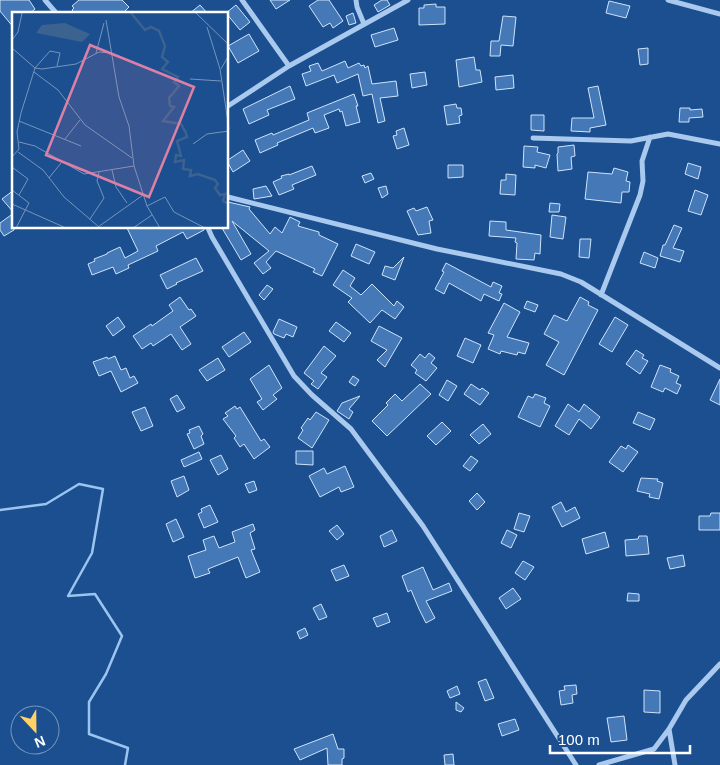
<svg xmlns="http://www.w3.org/2000/svg" width="720" height="765" viewBox="0 0 720 765" font-family="Helvetica,sans-serif">
<rect width="100%" height="100%" fill="#1b4f8f"/>
<g fill="none" stroke-linecap="round" stroke-linejoin="round">
<path stroke="#9cc4f0" stroke-width="2.5" d="M 0,510 L 46,504 L 79,484 L 103,489 L 92,553 L 68,596 L 95,594 L 122,636 L 106,674 L 89,702 L 89,734 L 128,748 L 125,765"/>
</g>
<path fill="#4478b7" stroke="#cfe3fa" d="M 0,0 L 29,0 L 35,9 L 29,14 L 14,14 L 14,28 L 0,11 Z
M 79,0 L 122,0 L 129,7 L 122,14 L 106,14 L 103,12 L 98,14 L 75,14 L 72,10 L 74,8 L 72,6 Z
M 270,0 L 290,0 L 276,9 Z
M 318,0 L 329,0 L 343,21 L 333,28 L 330,23 L 323,27 L 309,6 Z
M 382,0 L 387,0 L 390,5 L 378,12 L 374,5 Z
M 609,1 L 630,6 L 626,18 L 606,13 Z
M 436,4 L 436,7 L 445,7 L 445,24 L 419,25 L 419,8 L 424,8 L 424,5 Z
M 200,5 L 208,14 L 189,14 Z
M 236,5 L 250,22 L 240,30 L 226,13 Z
M 353,13 L 356,23 L 349,25 L 346,16 Z
M 503,16 L 516,17 L 513,46 L 501,45 L 500,56 L 490,56 L 491,41 L 499,41 Z
M 394,28 L 398,40 L 375,47 L 371,35 Z
M 249,34 L 259,51 L 238,63 L 228,46 Z
M 648,48 L 648,64 L 640,65 L 638,49 Z
M 474,57 L 476,70 L 480,70 L 482,82 L 459,87 L 456,60 Z
M 345,61 L 348,68 L 359,63 L 361,66 L 364,65 L 365,68 L 368,66 L 372,84 L 396,81 L 398,96 L 380,98 L 385,121 L 378,123 L 372,94 L 363,96 L 358,74 L 337,83 L 334,75 L 306,86 L 302,74 L 311,71 L 309,66 L 318,63 L 322,71 Z
M 425,72 L 427,85 L 412,88 L 410,74 Z
M 513,75 L 514,88 L 496,90 L 495,77 Z
M 290,86 L 295,99 L 267,110 L 269,115 L 249,124 L 243,109 Z
M 598,86 L 606,125 L 590,128 L 590,132 L 571,131 L 572,118 L 594,118 L 588,88 Z
M 354,94 L 358,106 L 356,106 L 360,122 L 346,126 L 342,111 L 340,112 L 339,109 L 324,115 L 329,128 L 315,133 L 313,128 L 277,143 L 278,145 L 260,153 L 255,140 L 272,133 L 273,135 L 309,120 L 307,113 Z
M 456,104 L 457,108 L 461,108 L 462,115 L 459,116 L 460,123 L 447,125 L 444,106 Z
M 680,108 L 690,108 L 690,110 L 702,109 L 703,117 L 689,118 L 689,122 L 679,122 Z
M 531,115 L 544,115 L 544,131 L 531,130 Z
M 404,128 L 409,145 L 397,149 L 393,136 L 397,135 L 396,131 Z
M 574,145 L 575,156 L 571,157 L 572,169 L 558,171 L 557,154 L 558,153 L 558,147 Z
M 524,146 L 538,147 L 537,152 L 550,155 L 546,168 L 535,165 L 535,168 L 523,167 Z
M 243,150 L 250,161 L 233,172 L 228,163 L 228,160 Z
M 688,163 L 701,167 L 698,179 L 685,174 Z
M 448,165 L 463,165 L 463,177 L 448,178 Z
M 312,166 L 316,175 L 292,185 L 294,189 L 279,195 L 273,182 L 282,178 L 281,176 L 289,174 L 289,175 Z
M 614,168 L 628,172 L 626,181 L 630,182 L 629,192 L 622,192 L 621,203 L 585,199 L 588,172 L 612,174 Z
M 371,173 L 374,179 L 365,183 L 362,176 Z
M 506,174 L 516,175 L 515,195 L 500,194 L 501,180 L 506,180 Z
M 266,186 L 272,196 L 254,199 L 253,189 Z
M 386,186 L 388,194 L 382,198 L 378,188 Z
M 14,190 L 14,213 L 2,199 Z
M 695,190 L 708,195 L 701,215 L 688,211 Z
M 228,202 L 250,207 L 249,209 L 270,234 L 275,227 L 282,233 L 290,217 L 300,222 L 298,226 L 319,232 L 319,235 L 338,244 L 322,276 L 313,272 L 315,269 L 276,251 L 266,262 L 271,268 L 263,274 L 254,263 L 269,251 L 232,221 L 251,254 L 241,260 L 222,228 L 228,228 Z
M 550,203 L 560,204 L 559,212 L 549,212 Z
M 427,207 L 433,220 L 429,221 L 431,233 L 418,235 L 407,211 L 414,208 L 416,211 Z
M 14,213 L 14,230 L 4,236 L 0,230 L 0,223 Z
M 552,215 L 566,217 L 563,239 L 550,237 Z
M 490,221 L 506,222 L 506,230 L 541,235 L 540,254 L 535,253 L 534,260 L 516,259 L 517,243 L 515,242 L 516,238 L 489,236 Z
M 674,225 L 682,228 L 673,248 L 684,251 L 680,262 L 660,256 L 663,245 L 665,245 Z
M 127,228 L 204,228 L 204,230 L 187,239 L 183,232 L 156,246 L 158,251 L 128,265 L 129,268 L 116,274 L 113,267 L 92,275 L 88,264 L 95,261 L 94,259 L 107,254 L 107,253 L 120,247 L 125,258 L 138,251 Z
M 580,239 L 591,239 L 589,258 L 579,257 Z
M 356,244 L 375,252 L 369,264 L 351,256 Z
M 644,252 L 658,258 L 655,268 L 640,263 Z
M 404,257 L 395,280 L 382,275 L 385,266 L 393,268 Z
M 196,258 L 203,271 L 176,283 L 177,284 L 167,289 L 160,275 Z
M 446,263 L 491,287 L 493,282 L 502,286 L 499,293 L 502,294 L 499,301 L 484,294 L 481,301 L 449,283 L 444,294 L 435,289 L 444,272 L 442,271 Z
M 343,270 L 355,278 L 350,286 L 361,295 L 372,284 L 394,306 L 397,301 L 404,307 L 395,319 L 382,310 L 370,323 L 348,302 L 352,298 L 333,285 Z
M 267,285 L 273,289 L 264,300 L 259,295 Z
M 180,297 L 189,310 L 191,309 L 196,316 L 180,327 L 191,344 L 182,350 L 171,334 L 153,346 L 151,343 L 142,349 L 133,336 L 151,324 L 152,326 L 173,311 L 169,305 Z
M 580,297 L 589,302 L 588,305 L 598,310 L 564,375 L 546,365 L 559,342 L 544,334 L 554,315 L 567,321 Z
M 527,301 L 538,305 L 535,312 L 524,308 Z
M 504,303 L 520,312 L 507,337 L 529,343 L 525,354 L 518,352 L 517,355 L 501,351 L 500,354 L 488,349 L 494,335 L 488,333 Z
M 118,317 L 125,327 L 113,336 L 106,326 Z
M 615,317 L 628,325 L 612,352 L 599,344 Z
M 279,319 L 297,327 L 293,337 L 286,334 L 284,338 L 274,334 L 273,332 Z
M 336,322 L 351,333 L 344,342 L 329,331 Z
M 379,326 L 402,338 L 385,367 L 377,360 L 387,350 L 371,341 Z
M 244,332 L 251,342 L 229,357 L 222,347 Z
M 465,338 L 481,345 L 473,363 L 457,356 Z
M 324,346 L 336,356 L 321,373 L 327,377 L 318,389 L 311,384 L 314,381 L 304,373 Z
M 636,350 L 644,355 L 642,358 L 648,361 L 640,374 L 626,364 Z
M 429,353 L 435,358 L 431,363 L 437,368 L 426,381 L 415,373 L 417,370 L 411,365 L 420,354 L 425,358 Z
M 115,356 L 121,370 L 126,368 L 130,378 L 134,376 L 138,383 L 121,392 L 111,371 L 99,376 L 93,362 L 107,357 L 108,359 Z
M 218,358 L 225,370 L 207,381 L 199,370 Z
M 269,365 L 282,388 L 273,395 L 277,399 L 263,410 L 257,402 L 262,399 L 250,379 Z
M 660,365 L 671,369 L 670,372 L 679,376 L 676,383 L 681,385 L 677,394 L 665,388 L 663,392 L 651,387 Z
M 353,376 L 359,380 L 355,386 L 349,382 Z
M 720,379 L 720,405 L 710,400 Z
M 447,380 L 457,386 L 448,401 L 439,395 Z
M 420,384 L 431,394 L 387,436 L 372,421 L 388,405 L 386,403 L 395,394 L 402,401 Z
M 471,384 L 480,390 L 482,388 L 489,393 L 480,405 L 464,394 Z
M 535,394 L 546,398 L 544,403 L 550,406 L 540,427 L 518,417 L 528,396 L 533,398 Z
M 177,395 L 185,408 L 177,412 L 170,399 Z
M 360,396 L 349,409 L 353,412 L 349,419 L 337,411 L 342,403 Z
M 568,404 L 579,412 L 584,404 L 600,417 L 591,429 L 579,419 L 569,435 L 555,426 Z
M 235,406 L 237,409 L 240,407 L 261,441 L 264,439 L 270,447 L 254,459 L 244,444 L 240,447 L 234,438 L 236,436 L 223,419 L 228,416 L 225,413 Z
M 145,407 L 153,426 L 141,431 L 132,412 Z
M 316,412 L 329,420 L 312,448 L 298,438 L 303,430 L 301,428 L 308,418 L 310,420 Z
M 638,412 L 655,419 L 650,430 L 633,423 Z
M 442,422 L 451,431 L 436,445 L 427,436 Z
M 483,424 L 491,434 L 479,444 L 470,435 Z
M 199,426 L 203,434 L 201,436 L 204,444 L 194,449 L 187,434 L 190,433 L 189,430 Z
M 628,445 L 638,452 L 623,472 L 609,462 L 621,446 L 626,449 Z
M 296,451 L 313,451 L 313,465 L 296,464 Z
M 199,452 L 202,459 L 184,467 L 181,460 Z
M 221,455 L 228,469 L 218,475 L 210,460 Z
M 471,456 L 478,461 L 470,471 L 463,466 Z
M 345,466 L 354,487 L 341,492 L 339,487 L 320,497 L 309,476 L 324,468 L 327,474 Z
M 184,476 L 189,490 L 177,497 L 171,481 Z
M 641,478 L 658,479 L 657,481 L 663,483 L 659,499 L 649,497 L 650,494 L 637,491 Z
M 254,481 L 257,490 L 249,493 L 245,484 Z
M 477,493 L 485,502 L 477,510 L 469,501 Z
M 561,502 L 566,512 L 575,507 L 580,518 L 562,527 L 552,507 Z
M 210,505 L 218,522 L 204,528 L 198,514 L 202,512 L 201,509 Z
M 519,513 L 530,516 L 524,532 L 514,529 Z
M 711,513 L 720,513 L 720,530 L 699,530 L 699,516 L 710,516 Z
M 176,519 L 184,537 L 173,542 L 166,524 Z
M 253,524 L 255,530 L 250,533 L 255,549 L 251,550 L 260,572 L 246,578 L 238,557 L 208,569 L 210,573 L 195,578 L 188,556 L 206,550 L 203,540 L 214,536 L 219,548 L 235,542 L 232,532 Z
M 337,525 L 344,534 L 337,540 L 329,531 Z
M 392,530 L 397,541 L 384,547 L 380,536 Z
M 507,530 L 517,535 L 511,548 L 501,543 Z
M 605,532 L 609,547 L 586,554 L 582,539 Z
M 639,536 L 647,536 L 649,554 L 626,556 L 625,540 L 638,539 Z
M 683,555 L 685,566 L 670,569 L 667,558 Z
M 523,561 L 534,567 L 525,580 L 515,573 Z
M 344,565 L 349,576 L 336,581 L 331,570 Z
M 423,567 L 433,590 L 449,583 L 452,591 L 426,601 L 435,618 L 426,623 L 419,609 L 411,590 L 408,592 L 402,576 Z
M 513,588 L 521,599 L 506,609 L 499,598 Z
M 628,593 L 639,594 L 639,601 L 627,601 Z
M 321,604 L 327,617 L 319,620 L 313,608 Z
M 387,613 L 390,622 L 377,627 L 373,618 Z
M 305,628 L 308,635 L 300,639 L 297,632 Z
M 486,679 L 494,698 L 485,701 L 478,682 Z
M 576,685 L 577,694 L 572,695 L 573,703 L 561,705 L 559,691 L 565,690 L 564,686 Z
M 457,686 L 460,694 L 450,698 L 447,691 Z
M 644,690 L 660,691 L 660,713 L 644,712 Z
M 456,702 L 464,708 L 461,712 L 456,710 Z
M 624,716 L 627,740 L 611,742 L 607,718 Z
M 515,719 L 519,730 L 502,736 L 498,724 Z
M 333,734 L 338,749 L 344,749 L 344,758 L 342,759 L 342,765 L 328,765 L 327,748 L 300,760 L 294,749 Z
M 453,754 L 454,765 L 445,765 L 444,755 Z"/>
<g fill="none" stroke-linecap="round" stroke-linejoin="round">
<path stroke="#a9c9ee" stroke-width="5" d="M 45,0 L 57,14
M 242,0 L 289,66
M 356,0 L 357,7 L 364,24
M 668,0 L 720,14
M 228,106 L 289,66 L 408,0
M 533,138 L 631,141 L 668,134 L 720,144
M 228,197 L 437,249 L 561,274 L 581,282 L 720,368
M 208,228 L 212,237 L 294,376 L 312,395 L 351,429 L 423,526 L 576,765
M 601,295 L 640,195 L 643,181 L 642,161 L 650,137
M 669,729 L 675,765
M 599,765 L 654,749 L 669,729 L 686,700 L 720,664"/>
</g>
<g transform="translate(12 12)">
<rect width="216" height="216" fill="#1b4f8f"/>
<path d="M 53,11 L 78,22 L 70,30 L 24,21 L 30,13 Z" fill="#3c6290"/>
<path fill="none" stroke="#3c6290" stroke-width="2.5" d="M 119,1 L 133,18 L 139,15 L 147,19 L 153,34 L 150,45 L 156,50 L 150,57 L 166,65 L 162,70 L 167,74 L 157,86 L 158,94 L 162,95 L 151,109 L 169,112 L 174,121 L 175,125 L 165,129 L 169,144 L 164,143 L 163,150 L 172,148 L 171,157 L 179,158 L 178,164 L 186,162 L 203,168 L 206,172 L 203,176 L 208,183 L 213,182 L 211,189 L 217,192"/>
<path fill="none" stroke="#7695bc" stroke-width="1" d="M 184,1 L 217,33M 94,8 L 107,85 L 117,114 L 122,154 L 135,194 L 148,216M 195,15 L 208,57 L 217,117M 0,28 L 6,20 L 10,1M 0,36 L 23,56 L 30,57 L 64,52 L 87,40 L 99,41M 84,41 L 92,11M 209,57 L 217,43M 22,60 L 46,78 L 73,113 L 120,146M 178,67 L 209,69M 7,109 L 69,134M 53,127 L 68,108M 7,130 L 23,134 L 72,162 L 122,154M 181,132 L 195,122 L 217,119M 6,140 L 31,158 L 52,185 L 87,215M 0,145 L 7,137 L 5,120 L 9,101 L 23,56 L 38,39 L 48,41 L 45,54M 0,155 L 16,167 L 7,183M 100,158 L 104,175 L 115,191M 37,166 L 49,151M 0,178 L 17,191 L 4,216M 0,192 L 54,216M 135,194 L 153,185 L 162,200 L 193,216M 78,207 L 92,186 L 85,169 L 87,160M 86,215 L 131,183M 121,216 L 140,203"/>
<path fill="#dd80a5" fill-opacity="0.15" stroke="#dd80a5" stroke-width="2.5" d="M 78,33 L 182,75 L 137,185 L 34,143 Z"/>
<rect width="216" height="216" fill="none" stroke="#fff" stroke-width="2.5"/>
</g>
<g transform="translate(35 730) rotate(158)"><circle r="24" fill="#1b4f8f" stroke="#7695bc"/>
<path d="M0-4L9 19L0 12L-9 19Z" fill="#ffd166"/>
<text y="-8" font-size="14" font-weight="bold" text-anchor="middle" fill="#ffffff">N</text>
</g>
<path d="M550 745v8h140v-8" fill="none" stroke="#ffffff" stroke-width="2.5"/>
<text x="558" y="745" font-size="15" fill="#ffffff" stroke="#1b4f8f" stroke-width="4" paint-order="stroke">100 m</text>
</svg>
